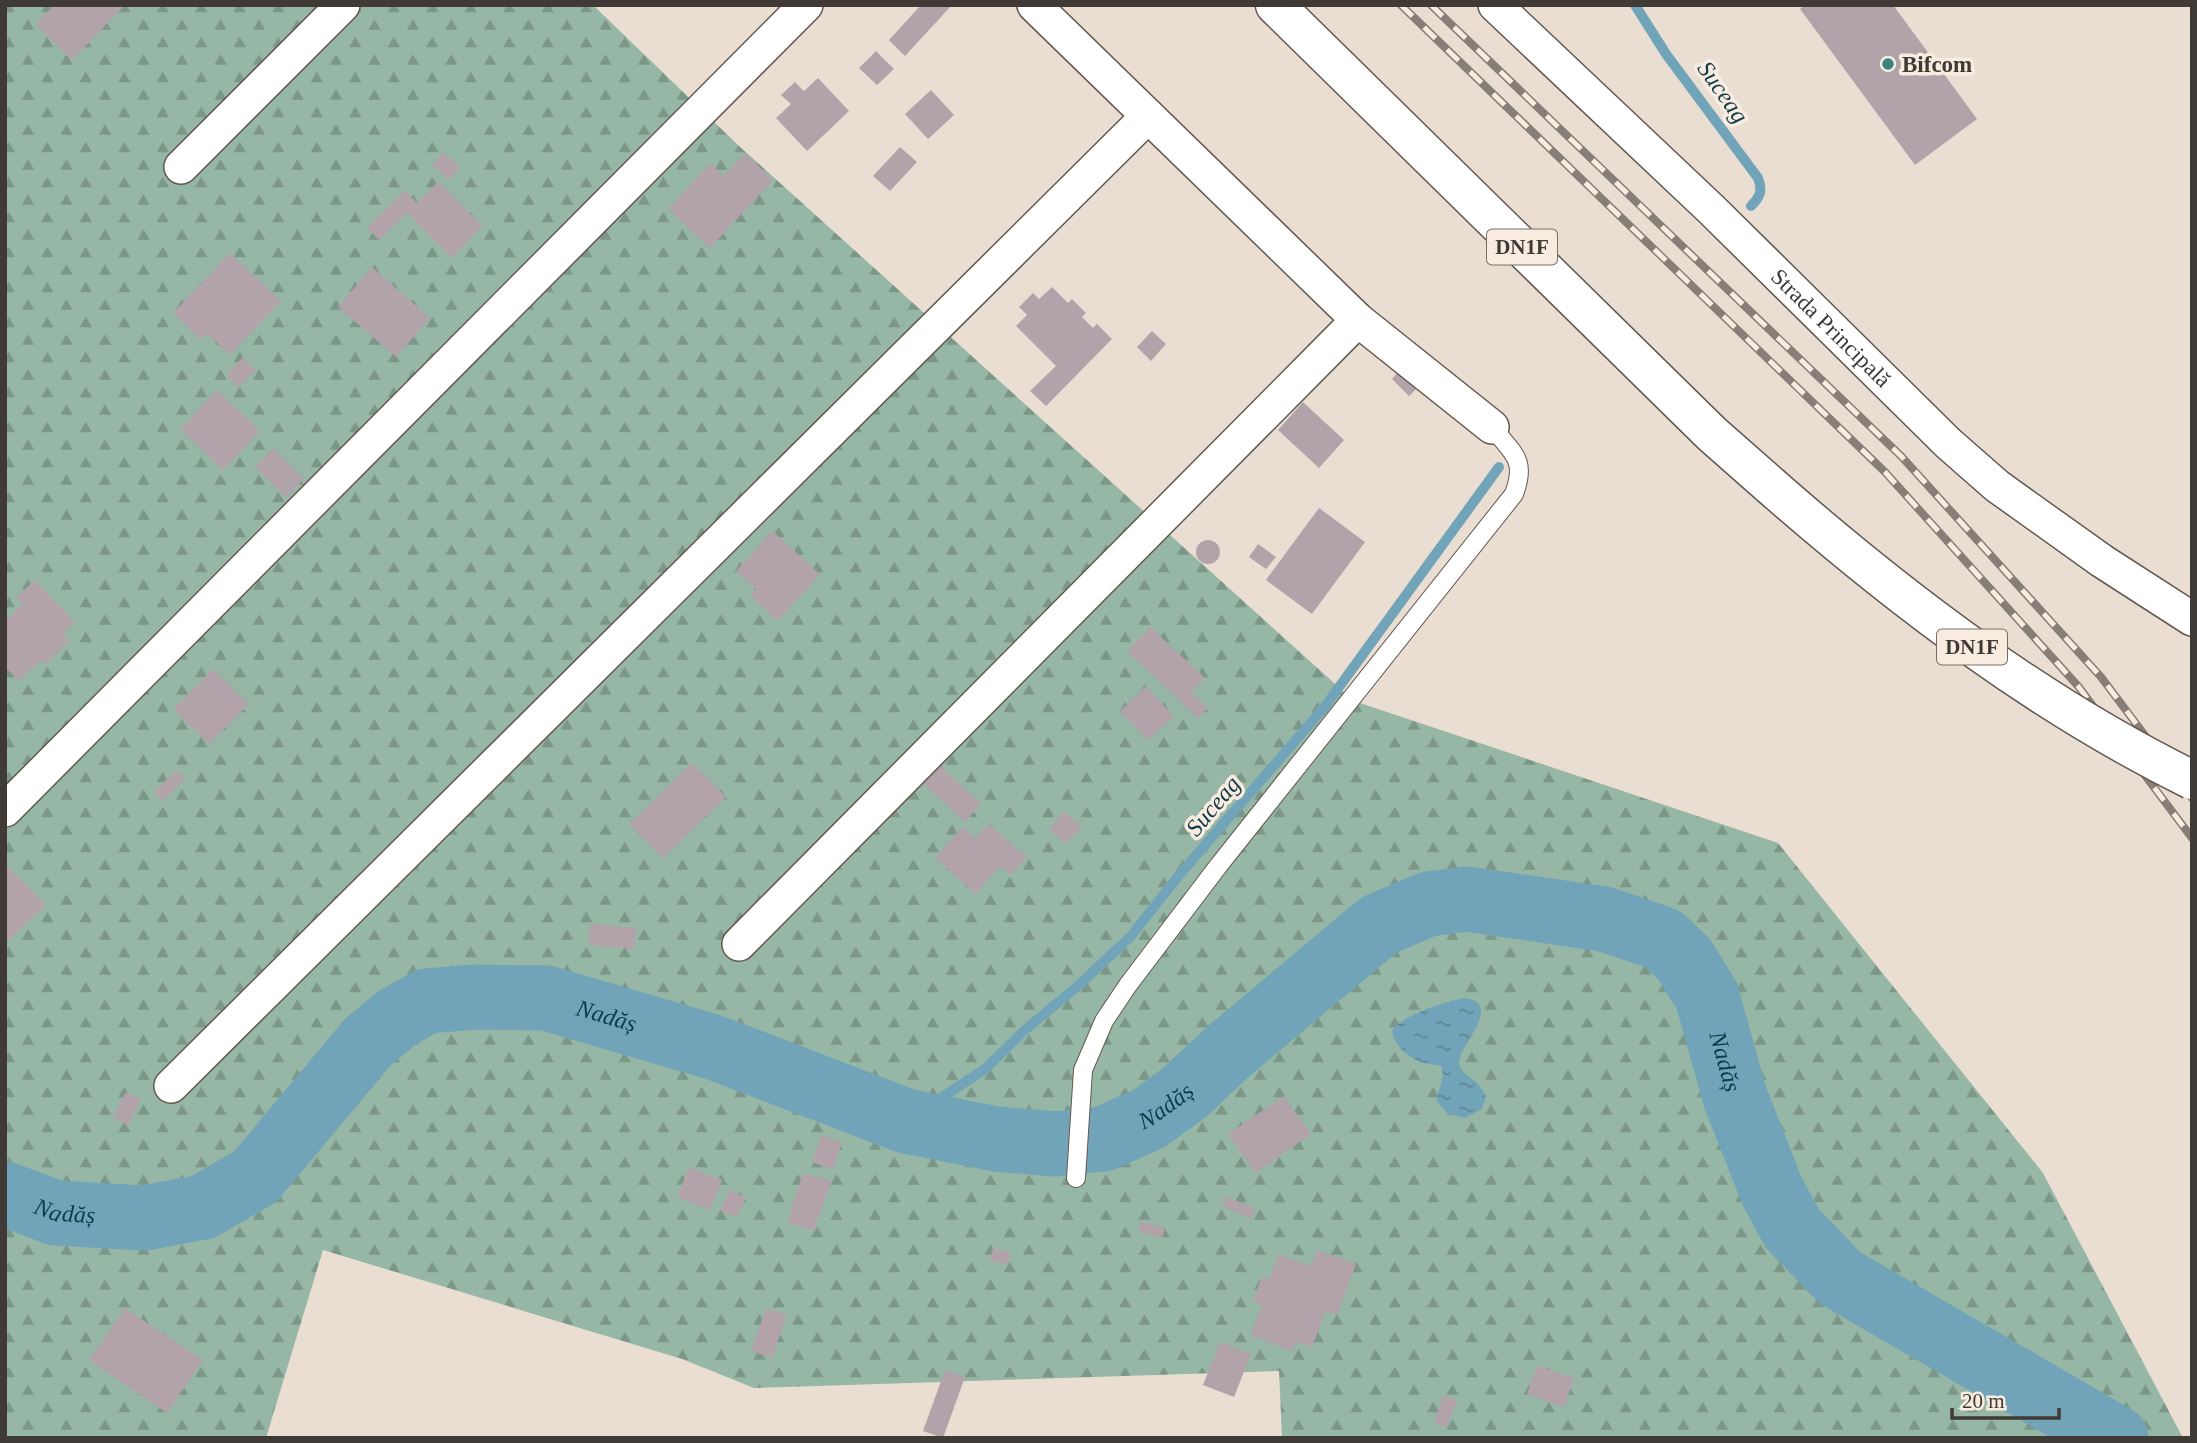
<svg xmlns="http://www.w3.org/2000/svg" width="2197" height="1443" viewBox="0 0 2197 1443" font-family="Georgia,serif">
<defs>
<pattern id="forest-firs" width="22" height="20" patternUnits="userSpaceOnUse" patternTransform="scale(1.75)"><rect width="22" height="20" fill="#96b7a5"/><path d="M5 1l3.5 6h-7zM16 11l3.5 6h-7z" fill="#7c9687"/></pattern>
<pattern id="water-ripples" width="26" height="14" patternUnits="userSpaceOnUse" patternTransform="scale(1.75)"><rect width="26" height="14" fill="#71a4b8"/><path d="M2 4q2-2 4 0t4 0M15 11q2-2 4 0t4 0" fill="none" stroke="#5e8796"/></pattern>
</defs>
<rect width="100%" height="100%" fill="#eaded2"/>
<path fill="url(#forest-firs)" d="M 5,5 L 593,5 L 739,146 L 1354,701 L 1778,843 L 2043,1173 L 2183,1438 L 1282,1438 L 1279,1371 L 754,1388 L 682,1359 L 323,1250 L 266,1438 L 5,1438 Z"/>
<path fill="url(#water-ripples)" d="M 1465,998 C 1505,1004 1458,1046 1459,1063 C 1460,1076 1480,1078 1486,1097 L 1482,1109 L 1465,1118 L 1448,1114 L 1437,1101 C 1437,1089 1446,1079 1441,1066 C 1435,1064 1429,1065 1424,1063 C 1409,1059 1393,1045 1392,1030 C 1405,1014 1444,1002 1465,998 Z"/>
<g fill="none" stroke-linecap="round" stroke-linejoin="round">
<path stroke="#71a4b8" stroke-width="10" d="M 1635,5 L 1666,54 L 1758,178 C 1763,191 1760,197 1751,206
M 906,1121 L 985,1069 L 1026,1029 L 1079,985 L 1131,936 L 1180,874 L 1326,705 L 1499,467"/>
<path stroke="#71a4b8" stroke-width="65" id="s1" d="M 5,1194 L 56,1213 L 144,1218 L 203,1207 L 255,1177 L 368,1042 L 397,1018 L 427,1001 L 475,997 L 546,998 L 713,1047 L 906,1121 L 996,1139 L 1055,1144 L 1103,1139 L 1148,1119 L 1184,1093 L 1230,1050 L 1379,925 L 1428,904 L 1467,899 L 1604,919 L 1663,939 L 1684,959 L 1707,996 L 1735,1097 L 1772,1191 L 1792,1228 L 1840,1278 L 2116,1438"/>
</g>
<path fill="#b2a2a9" d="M 54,5 L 125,5 L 72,60 L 35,24 Z
M 921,5 L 952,5 L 905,56 L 889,40 Z
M 1805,5 L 1893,5 L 1977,119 L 1915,165 L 1800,9 Z
M 876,51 L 894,69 L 877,85 L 859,68 Z
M 818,78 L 849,111 L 807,151 L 776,118 L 791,104 L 781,95 L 795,82 L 804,91 Z
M 931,90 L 954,115 L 928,139 L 905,114 Z
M 900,147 L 917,162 L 890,191 L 873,176 Z
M 443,152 L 460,167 L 449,180 L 432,165 Z
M 745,153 L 773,180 L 710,248 L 668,209 L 710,163 L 724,176 Z
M 438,182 L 483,226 L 452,258 L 407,213 L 379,240 L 367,228 L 405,190 L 417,203 Z
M 230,253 L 281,301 L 230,355 L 207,334 L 201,340 L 173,313 Z
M 372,267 L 430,318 L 396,357 L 338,307 Z
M 1052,287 L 1068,303 L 1072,299 L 1086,313 L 1082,317 L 1093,328 L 1097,324 L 1112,339 L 1046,406 L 1030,391 L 1056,366 L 1016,326 L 1027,315 L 1019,307 L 1033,293 L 1039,299 Z
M 1152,331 L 1166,344 L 1151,361 L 1137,347 Z
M 243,357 L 256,370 L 238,387 L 226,375 Z
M 1401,369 L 1419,386 L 1409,396 L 1392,379 Z
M 217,390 L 260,431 L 223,470 L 180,429 Z
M 1303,402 L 1344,440 L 1319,468 L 1278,430 Z
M 273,448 L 304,479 L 286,497 L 255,467 Z
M 1319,508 L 1365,542 L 1312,614 L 1266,580 Z
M 772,531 L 820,574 L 778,621 L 750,596 L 756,589 L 736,571 Z
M1196 552a12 12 0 1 1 24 0a12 12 0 1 1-24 0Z
M 1258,544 L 1276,557 L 1266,569 L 1249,557 Z
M 35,580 L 75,622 L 63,633 L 70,641 L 45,664 L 41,660 L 19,681 L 5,667 L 5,621 L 23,604 L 16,597 Z
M 1150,627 L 1205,678 L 1191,692 L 1208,708 L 1198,718 L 1127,651 Z
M 213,669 L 249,704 L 209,744 L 173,709 Z
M 1146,686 L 1174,716 L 1148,740 L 1120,711 Z
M 692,763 L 726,797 L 663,858 L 629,824 Z
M 937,763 L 981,804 L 965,822 L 920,781 Z
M 176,770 L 186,778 L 163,801 L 154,792 Z
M 1064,811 L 1082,826 L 1067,844 L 1049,829 Z
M 988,824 L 1027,857 L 1011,875 L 1000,866 L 976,894 L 935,858 L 962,827 L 975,838 Z
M 8,866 L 46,905 L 5,944 L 5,869 Z
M 590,924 L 636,928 L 634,949 L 589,945 Z
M 126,1092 L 141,1100 L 128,1125 L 113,1117 Z
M 1284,1096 L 1311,1134 L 1255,1173 L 1228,1134 Z
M 821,1135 L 842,1142 L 833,1170 L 812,1162 Z
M 689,1167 L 722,1180 L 710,1210 L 677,1197 Z
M 803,1173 L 831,1181 L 814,1231 L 787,1222 Z
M 729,1190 L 746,1197 L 737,1217 L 720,1210 Z
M 1226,1196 L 1255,1209 L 1251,1219 L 1222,1206 Z
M 1141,1221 L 1165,1228 L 1162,1238 L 1138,1231 Z
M 993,1248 L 1011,1253 L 1007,1265 L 990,1260 Z
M 1317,1250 L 1356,1264 L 1337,1315 L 1326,1311 L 1312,1347 L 1296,1341 L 1292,1351 L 1250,1335 L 1262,1305 L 1253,1301 L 1262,1276 L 1269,1279 L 1279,1254 L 1311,1266 Z
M 125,1308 L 203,1360 L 167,1413 L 89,1360 Z
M 766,1308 L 787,1315 L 772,1358 L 751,1351 Z
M 1220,1342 L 1251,1354 L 1234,1397 L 1203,1385 Z
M 1537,1365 L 1574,1378 L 1564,1407 L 1527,1394 Z
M 945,1370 L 965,1377 L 943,1438 L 923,1431 Z
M 1443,1396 L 1457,1400 L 1447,1427 L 1434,1423 Z"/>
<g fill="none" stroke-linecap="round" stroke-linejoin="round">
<defs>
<path id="lane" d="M 1076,1178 L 1083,1070 L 1104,1021 L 1128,985 L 1219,865 L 1514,494 C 1527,459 1513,454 1492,427"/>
<g id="street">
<path d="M 1034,5 L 1358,320 L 1492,427"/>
<path id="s2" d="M 1495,5 L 1712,210 L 1948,443 L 1997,486 L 2102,561 L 2192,619"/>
<path d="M 181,167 L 343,5"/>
<path d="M 5,810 L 806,5"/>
<path d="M 739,944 L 1358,320"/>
<path d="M 171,1086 L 1148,116"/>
</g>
<path id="primary" d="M 1275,5 L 1712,434 L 1771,486"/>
</defs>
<use href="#lane" stroke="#63584f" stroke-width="20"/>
<use href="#street" stroke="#63584f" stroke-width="36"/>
<use href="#primary" stroke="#63584f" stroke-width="41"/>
<use href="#lane" stroke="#fff" stroke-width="18"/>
<use href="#street" stroke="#fff" stroke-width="33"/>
<use href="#primary" stroke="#fff" stroke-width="38"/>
<defs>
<path id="rail" d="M 1401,5 L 1885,472 L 2078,686 L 2192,838
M 1431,5 L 1901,456 L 2101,677 L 2192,798"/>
</defs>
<use href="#rail" stroke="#877f77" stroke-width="8"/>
<use href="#rail" stroke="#f8ebdf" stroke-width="5" stroke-dasharray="16" stroke-linecap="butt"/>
<defs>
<path id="primary-bridge" d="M 1771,486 C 1900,599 2038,704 2192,780"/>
</defs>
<use href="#primary-bridge" stroke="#63584f" stroke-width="41" stroke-linecap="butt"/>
<use href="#primary-bridge" stroke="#fff" stroke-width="38"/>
</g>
<circle fill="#3b8380" stroke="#f8ebdf" stroke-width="2.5" cx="1888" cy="64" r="7"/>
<g text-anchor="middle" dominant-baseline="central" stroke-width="7" stroke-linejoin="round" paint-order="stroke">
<g fill="#f8ebdf" stroke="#766f68" stroke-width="2">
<rect x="1487" y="229.5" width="70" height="35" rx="5"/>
<rect x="1937" y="629.5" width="70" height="35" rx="5"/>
</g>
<g font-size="21" font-weight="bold" fill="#3f3a35">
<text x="1522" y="247">DN1F</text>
<text x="1972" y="647">DN1F</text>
</g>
<g font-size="23" font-weight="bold" fill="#3f3a35" stroke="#f8ebdf" text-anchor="start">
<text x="1902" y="64">Bifcom</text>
</g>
<g font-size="23" fill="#3f3a35" stroke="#f8ebdf">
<text stroke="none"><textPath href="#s2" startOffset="466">Strada Principală</textPath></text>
</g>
<g font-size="24" font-style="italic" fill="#0e3c4b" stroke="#f8ebdf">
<text transform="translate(1723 92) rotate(55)">Suceag</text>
<text transform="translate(1213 806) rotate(-50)">Suceag</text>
<text stroke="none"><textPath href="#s1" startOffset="693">Nadăș</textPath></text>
<text stroke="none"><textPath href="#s1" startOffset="1995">Nadăș</textPath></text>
<text stroke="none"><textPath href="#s1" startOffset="1281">Nadăș</textPath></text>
<text stroke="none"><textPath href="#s1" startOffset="63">Nadăș</textPath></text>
</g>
</g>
<rect width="2197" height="1443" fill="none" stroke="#3f3a35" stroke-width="14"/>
<path d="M1952 1408v10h107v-10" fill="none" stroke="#3f3a35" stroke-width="3.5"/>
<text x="1962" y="1408" font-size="21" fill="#3f3a35" stroke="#f8ebdf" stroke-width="5" paint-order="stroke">20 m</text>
</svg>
